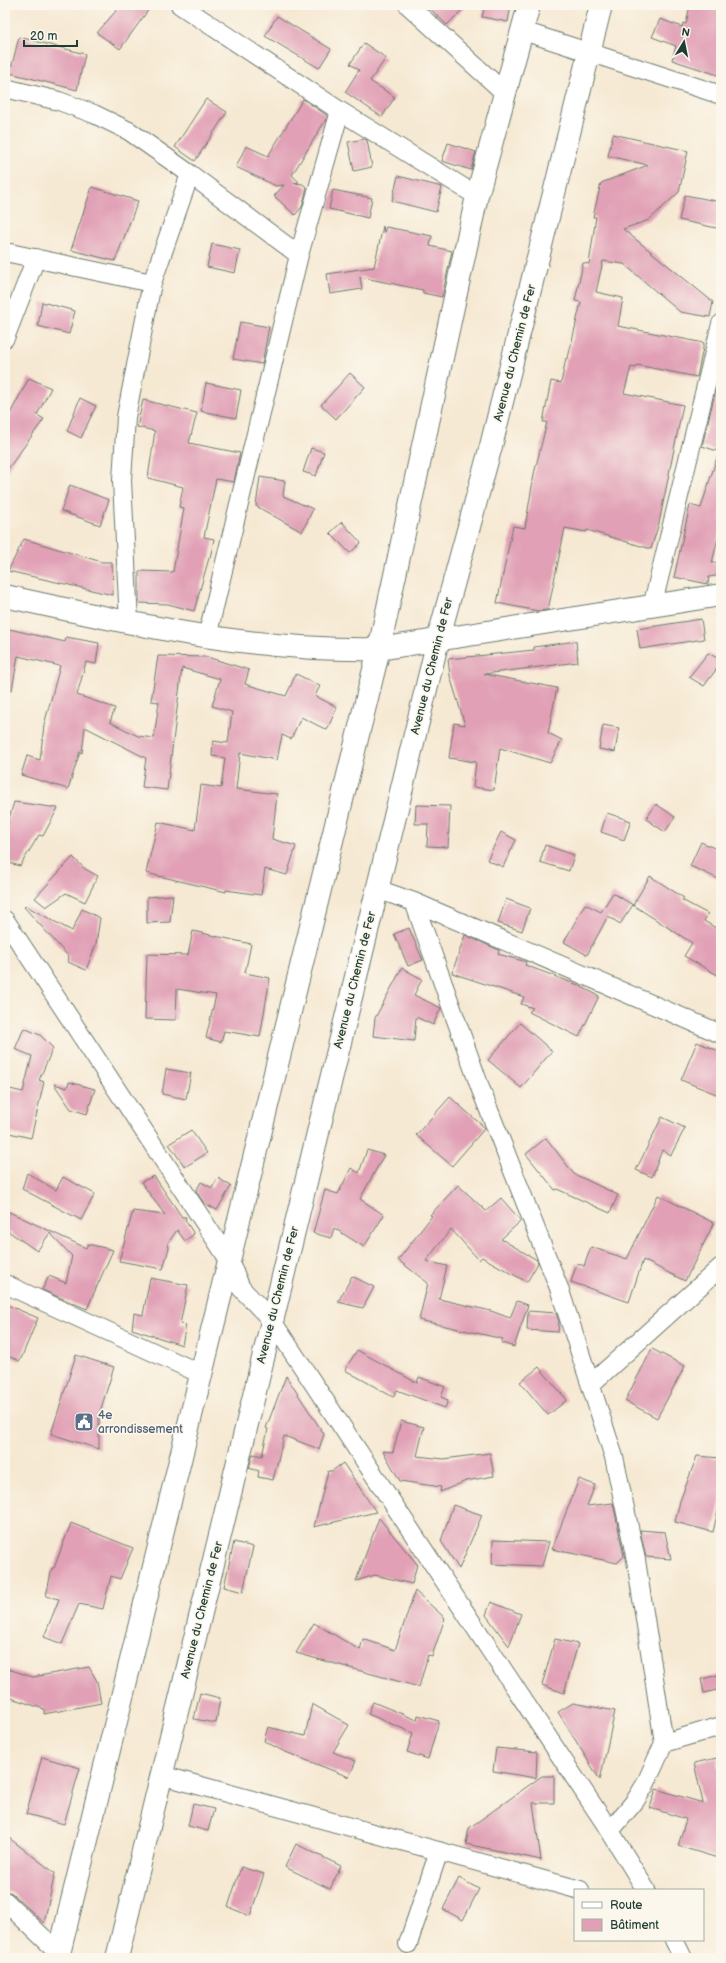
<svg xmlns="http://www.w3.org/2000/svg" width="726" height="1963" viewBox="0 0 726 1963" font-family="'Balsamiq Sans',sans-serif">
<rect width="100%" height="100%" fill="#fbf7ec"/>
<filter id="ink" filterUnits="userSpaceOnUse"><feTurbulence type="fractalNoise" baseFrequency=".025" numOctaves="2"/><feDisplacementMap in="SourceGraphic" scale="8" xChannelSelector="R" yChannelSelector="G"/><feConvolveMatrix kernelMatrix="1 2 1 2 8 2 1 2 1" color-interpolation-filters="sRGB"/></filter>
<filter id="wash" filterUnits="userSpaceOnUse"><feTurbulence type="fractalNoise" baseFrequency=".012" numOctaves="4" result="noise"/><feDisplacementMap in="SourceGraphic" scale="16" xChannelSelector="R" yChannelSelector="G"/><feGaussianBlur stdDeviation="0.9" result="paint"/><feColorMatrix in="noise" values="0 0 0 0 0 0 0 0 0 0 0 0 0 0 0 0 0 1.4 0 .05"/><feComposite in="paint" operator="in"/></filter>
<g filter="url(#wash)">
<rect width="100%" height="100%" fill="#f6e9d3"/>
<g id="blocks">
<path fill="#e1a0b6" d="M 121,5 L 152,5 L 120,49 L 97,33 Z
M 426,5 L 467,5 L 447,25 Z
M 485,5 L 511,5 L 508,22 L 482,17 Z
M 690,5 L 721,5 L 721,76 L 672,60 L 676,46 L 652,37 L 660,19 L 682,27 L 683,23 L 686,24 Z
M 277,16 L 331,49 L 319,68 L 265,36 Z
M 19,37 L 85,54 L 77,90 L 10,73 Z
M 364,43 L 386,58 L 370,81 L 395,97 L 382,117 L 345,92 L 359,70 L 350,64 Z
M 206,99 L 227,112 L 195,161 L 175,147 Z
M 303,99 L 328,116 L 292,175 L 299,182 L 294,183 L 303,184 L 307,188 L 302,207 L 295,215 L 274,196 L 284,185 L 276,186 L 236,167 L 246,146 L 268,156 Z
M 613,134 L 688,151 L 679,192 L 649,220 L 623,229 L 713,302 L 710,317 L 680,312 L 624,264 L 603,261 L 596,292 L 623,298 L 618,326 L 704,343 L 697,377 L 637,365 L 636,368 L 631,367 L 624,393 L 683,405 L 659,523 L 651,549 L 587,530 L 586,532 L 565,528 L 548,610 L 538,611 L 497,603 L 513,526 L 525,528 L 534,474 L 547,422 L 543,422 L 551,381 L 561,383 L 566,358 L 568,358 L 581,302 L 575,301 L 583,263 L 589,264 L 596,217 L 593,217 L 601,183 L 648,165 L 608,156 Z
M 365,139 L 367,140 L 372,167 L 354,171 L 348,142 Z
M 448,143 L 476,152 L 471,170 L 442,161 Z
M 398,176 L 442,187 L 436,212 L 392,201 Z
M 92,187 L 138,201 L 115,261 L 71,250 Z
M 333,190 L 372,198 L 368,218 L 329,209 Z
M 685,195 L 721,202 L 721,229 L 679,220 Z
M 383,226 L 384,233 L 386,227 L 432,236 L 430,246 L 452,251 L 442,297 L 423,293 L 423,290 L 360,277 L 362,289 L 330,294 L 327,274 L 374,267 Z
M 212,244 L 240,250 L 235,273 L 207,267 Z
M 42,302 L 75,311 L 69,334 L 38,326 Z
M 240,322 L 269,327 L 262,364 L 233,359 Z
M 350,373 L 365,387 L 336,419 L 321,405 Z
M 29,378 L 51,388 L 37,415 L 44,419 L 5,473 L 5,423 Z
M 718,381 L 721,382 L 721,437 L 717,451 L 702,446 Z
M 206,383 L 241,390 L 236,418 L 201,411 Z
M 80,398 L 96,406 L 81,438 L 67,431 Z
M 143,400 L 197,413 L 189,443 L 240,453 L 234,482 L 216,479 L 204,537 L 214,539 L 210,558 L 209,558 L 194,611 L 168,604 L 139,603 L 139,571 L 173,572 L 184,508 L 179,507 L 183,487 L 148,478 L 155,431 L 137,427 Z
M 311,448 L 324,452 L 316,476 L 303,472 Z
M 718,454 L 721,454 L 721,525 L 712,563 L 721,562 L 721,575 L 709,577 L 708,584 L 674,577 L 690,505 L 701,508 Z
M 260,477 L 285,481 L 283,496 L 313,509 L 302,532 L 256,506 Z
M 70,485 L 109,500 L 100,525 L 61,511 Z
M 342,522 L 361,543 L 350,553 L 330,533 Z
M 24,539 L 102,562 L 112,562 L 113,595 L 8,571 Z
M 701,619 L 704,639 L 640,649 L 637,629 Z
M 5,628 L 65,642 L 66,637 L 99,643 L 96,664 L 86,662 L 77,695 L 115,708 L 110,722 L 138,736 L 154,738 L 159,702 L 151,701 L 158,656 L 207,657 L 249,670 L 245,684 L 286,696 L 296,674 L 320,686 L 315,696 L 337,707 L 327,730 L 301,717 L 291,739 L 282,735 L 277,760 L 240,753 L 236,789 L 277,794 L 272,839 L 296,846 L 287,875 L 265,869 L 261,895 L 226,890 L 226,892 L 146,873 L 158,822 L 195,830 L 201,785 L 221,788 L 225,758 L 212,756 L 213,741 L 228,743 L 232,712 L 212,706 L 220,679 L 182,668 L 167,790 L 142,787 L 146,758 L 85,727 L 82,753 L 80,752 L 68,789 L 21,775 L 27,756 L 40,760 L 44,725 L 60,666 L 18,656 L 12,690 L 5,689 Z
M 576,641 L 578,662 L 484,674 L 557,688 L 548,733 L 562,740 L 550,763 L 500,748 L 494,790 L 473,787 L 476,762 L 449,758 L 454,723 L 465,725 L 450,676 L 448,659 L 534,650 L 534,647 Z
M 708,653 L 721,660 L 721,663 L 704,686 L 689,677 Z
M 603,725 L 619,728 L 615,752 L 599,749 Z
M 14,802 L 58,808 L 43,836 L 39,835 L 20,866 L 5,862 L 5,832 Z
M 656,804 L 675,817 L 665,832 L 646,819 Z
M 416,805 L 450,806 L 448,847 L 427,846 L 428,824 L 415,824 Z
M 607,813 L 631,821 L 624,840 L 601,832 Z
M 501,832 L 516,840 L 503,867 L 487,860 Z
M 701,842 L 721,851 L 721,880 L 690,866 Z
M 545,845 L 574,855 L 569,871 L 540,862 Z
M 73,857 L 85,869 L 98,876 L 85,902 L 66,893 L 46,907 L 35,898 Z
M 650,876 L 684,898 L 682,900 L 708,914 L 704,921 L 721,931 L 721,977 L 684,956 L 692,943 L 633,905 Z
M 613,893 L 633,905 L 620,924 L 608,916 L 587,955 L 564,942 L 585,904 L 601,912 Z
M 173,895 L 170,922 L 147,923 L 147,897 Z
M 506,899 L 530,908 L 522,931 L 498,923 Z
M 26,906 L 72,931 L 82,909 L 100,918 L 96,944 L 86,970 L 68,962 L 69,957 L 24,907 Z
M 409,928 L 423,960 L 408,966 L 394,934 Z
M 193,931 L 251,944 L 245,973 L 270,978 L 260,1037 L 224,1031 L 221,1042 L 206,1038 L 216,995 L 177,989 L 176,1020 L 145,1019 L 147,954 L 188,955 Z
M 465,935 L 499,950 L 498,954 L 526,962 L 525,965 L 578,985 L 599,996 L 579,1037 L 529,1012 L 533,1008 L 521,1004 L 524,997 L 452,973 Z
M 402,968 L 422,979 L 414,995 L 441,1008 L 433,1025 L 416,1017 L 414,1041 L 373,1036 L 375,1018 Z
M 520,1023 L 552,1051 L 521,1088 L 488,1060 Z
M 24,1028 L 40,1035 L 53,1048 L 39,1080 L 44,1082 L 31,1138 L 5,1132 L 5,1088 L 23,1092 L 32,1056 L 15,1049 Z
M 697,1042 L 721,1052 L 721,1096 L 681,1080 Z
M 166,1069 L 191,1073 L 186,1099 L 162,1094 Z
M 69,1082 L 95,1089 L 87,1114 L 71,1109 L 54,1084 L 67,1088 Z
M 450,1097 L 485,1128 L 452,1166 L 416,1135 Z
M 662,1117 L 685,1128 L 671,1155 L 662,1150 L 652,1177 L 636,1170 Z
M 191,1130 L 207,1153 L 185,1167 L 169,1144 Z
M 546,1138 L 574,1174 L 618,1195 L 610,1213 L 557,1189 L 555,1190 L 526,1154 Z
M 367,1150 L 384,1155 L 360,1199 L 384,1215 L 364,1247 L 334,1228 L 331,1238 L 313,1233 L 325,1190 L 338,1194 L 351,1168 L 359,1173 Z
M 27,1173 L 56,1190 L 63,1177 L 95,1194 L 81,1220 L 22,1189 Z
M 154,1176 L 182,1217 L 186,1217 L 185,1220 L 194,1234 L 185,1241 L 177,1230 L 168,1243 L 169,1248 L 163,1269 L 119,1261 L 133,1211 L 165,1215 L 141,1182 Z
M 218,1178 L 231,1186 L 217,1210 L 204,1203 L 196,1191 L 201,1182 L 212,1188 Z
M 458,1185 L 486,1211 L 501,1198 L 521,1221 L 501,1239 L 537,1260 L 538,1263 L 527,1282 L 482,1257 L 479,1260 L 451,1229 L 426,1261 L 447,1266 L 439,1299 L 491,1311 L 510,1318 L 517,1301 L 528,1305 L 514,1347 L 501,1342 L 503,1339 L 419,1320 L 428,1283 L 398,1260 L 432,1216 L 430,1215 Z
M 658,1195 L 714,1223 L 685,1281 L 643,1260 L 629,1302 L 571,1282 L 577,1263 L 584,1266 L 591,1247 L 627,1259 Z
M 5,1210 L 86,1248 L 88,1244 L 113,1250 L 87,1309 L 42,1290 L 49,1276 L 66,1283 L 72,1256 L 50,1233 L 37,1251 L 5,1229 Z
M 352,1276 L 374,1287 L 363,1308 L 338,1302 Z
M 150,1278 L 188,1285 L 180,1324 L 186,1325 L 182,1345 L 132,1329 L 134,1313 L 143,1315 Z
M 5,1304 L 38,1318 L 20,1361 L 5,1355 Z
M 528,1311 L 556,1313 L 559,1321 L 558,1332 L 527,1330 Z
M 652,1349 L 685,1366 L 657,1418 L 625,1401 Z
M 357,1350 L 417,1383 L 419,1377 L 445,1387 L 441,1397 L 448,1400 L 445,1408 L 397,1390 L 393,1397 L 345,1370 Z
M 76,1355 L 114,1367 L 99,1415 L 99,1449 L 51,1434 Z
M 539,1367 L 567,1400 L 548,1415 L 520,1382 Z
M 286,1376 L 324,1434 L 319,1449 L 284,1436 L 273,1480 L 258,1477 L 259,1471 L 249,1468 L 253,1454 L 262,1456 L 268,1429 L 266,1428 Z
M 401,1421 L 424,1427 L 417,1456 L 444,1459 L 490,1453 L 494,1476 L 466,1481 L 440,1492 L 441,1487 L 400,1481 L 383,1451 L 393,1452 Z
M 697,1456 L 721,1458 L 721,1498 L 713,1532 L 675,1522 L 680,1501 Z
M 343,1463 L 376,1512 L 314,1527 L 328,1471 L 332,1471 Z
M 579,1479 L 595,1485 L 587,1506 L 613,1503 L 624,1556 L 617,1563 L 552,1549 Z
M 453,1505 L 482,1515 L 459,1569 L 441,1541 Z
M 379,1518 L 417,1564 L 412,1584 L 375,1575 L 356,1581 Z
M 71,1523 L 133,1548 L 120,1579 L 111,1576 L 103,1609 L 79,1604 L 62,1644 L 44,1637 L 59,1599 L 46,1596 L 52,1568 L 54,1568 Z
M 640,1530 L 665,1532 L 671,1559 L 646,1557 Z
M 493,1540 L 549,1542 L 542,1566 L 492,1564 Z
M 234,1542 L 253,1547 L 243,1592 L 224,1587 Z
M 415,1591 L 445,1618 L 432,1656 L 428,1655 L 419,1687 L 296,1653 L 314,1623 L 360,1650 L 363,1639 L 395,1650 Z
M 491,1602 L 521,1614 L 509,1646 L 486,1615 Z
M 555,1639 L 578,1644 L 564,1693 L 542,1685 Z
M 89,1667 L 97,1681 L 101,1703 L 44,1714 L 44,1709 L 5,1696 L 5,1668 L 33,1677 Z
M 719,1675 L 721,1689 L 704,1693 L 701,1679 Z
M 200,1693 L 220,1698 L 216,1723 L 194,1719 Z
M 373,1702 L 417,1720 L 418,1715 L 439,1721 L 428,1759 L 407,1752 L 413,1733 L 368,1714 Z
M 573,1703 L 615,1711 L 600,1780 L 558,1712 Z
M 312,1704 L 349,1725 L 333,1752 L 356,1761 L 349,1777 L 283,1751 L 264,1741 L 268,1727 L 305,1736 Z
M 496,1748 L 537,1752 L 536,1778 L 493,1771 Z
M 42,1757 L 80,1768 L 64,1824 L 26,1814 Z
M 717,1758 L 721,1775 L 721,1859 L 678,1846 L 686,1819 L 650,1808 L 656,1789 L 703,1803 L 694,1763 Z
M 542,1776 L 554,1776 L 554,1803 L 533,1803 L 541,1860 L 466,1844 L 469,1828 Z
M 193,1804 L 214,1809 L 208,1831 L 188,1826 Z
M 5,1835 L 55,1873 L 44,1923 L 12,1893 L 5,1891 Z
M 296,1844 L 341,1866 L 330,1889 L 285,1867 Z
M 241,1867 L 264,1874 L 250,1916 L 228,1907 Z
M 459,1878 L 479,1889 L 463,1920 L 443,1909 Z"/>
</g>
</g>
<g filter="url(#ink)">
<use href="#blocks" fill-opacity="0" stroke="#6a796c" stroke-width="1"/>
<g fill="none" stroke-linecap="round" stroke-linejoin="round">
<defs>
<path id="minor" d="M 180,5 L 340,111 L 477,196
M 408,5 L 505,93
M 523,31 L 721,95
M 5,88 L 59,101 L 94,114 L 129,131 L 190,174 L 299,255
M 5,252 L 152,283
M 5,338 L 36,258
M 652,607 L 721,324
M 129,623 L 122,480 L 126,417 L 152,283 L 190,174
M 207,637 L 299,255 L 340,111
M 377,889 L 414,902 L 481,1090 L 559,1288 L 614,1457 L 636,1560 L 664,1743 L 645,1785 L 635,1801 L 610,1831
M 414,902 L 721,1034
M 5,920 L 229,1260 L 241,1288 L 272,1321 L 610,1831 L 646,1890
M 5,1284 L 201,1374
M 591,1384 L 721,1267
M 664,1743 L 721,1726
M 161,1775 L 580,1890
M 5,1901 L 59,1953
M 674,1940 L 683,1958
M 408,1944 L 439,1851"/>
<path id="tertiary" d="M 438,640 L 491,446 L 601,5
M 379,649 L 477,196 L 529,5"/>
<path id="secondary" d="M 5,596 C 128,623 252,652 379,649 L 721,595
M 58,1958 L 379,649
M 117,1958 L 438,640"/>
</defs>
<use href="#minor" stroke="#6a796c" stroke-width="20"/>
<use href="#tertiary" stroke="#6a796c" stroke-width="24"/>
<use href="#secondary" stroke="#6a796c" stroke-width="24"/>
<use href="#minor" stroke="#fff" stroke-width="18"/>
<use href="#tertiary" stroke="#fff" stroke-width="22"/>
<use href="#secondary" stroke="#fff" stroke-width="22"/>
</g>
</g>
<defs>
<symbol id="civic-square" viewBox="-11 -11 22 22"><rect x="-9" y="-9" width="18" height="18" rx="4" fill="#5c6f8a" stroke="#fbf7ec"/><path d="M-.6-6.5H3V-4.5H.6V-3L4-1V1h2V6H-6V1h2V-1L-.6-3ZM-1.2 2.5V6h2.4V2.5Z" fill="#fff"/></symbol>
</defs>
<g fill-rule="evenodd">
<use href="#civic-square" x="73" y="1411" width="22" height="22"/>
</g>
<g text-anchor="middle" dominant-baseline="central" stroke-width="3.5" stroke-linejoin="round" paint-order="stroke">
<g font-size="12" fill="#1f3d34" stroke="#fbf7ec">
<text transform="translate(515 353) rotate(-76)">Avenue du Chemin de Fer</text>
<text transform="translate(432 666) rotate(-76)">Avenue du Chemin de Fer</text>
<text transform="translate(355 980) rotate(-76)">Avenue du Chemin de Fer</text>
<text transform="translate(278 1295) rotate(-76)">Avenue du Chemin de Fer</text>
<text transform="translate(202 1610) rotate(-76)">Avenue du Chemin de Fer</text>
</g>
<g font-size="12" fill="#4e5e75" stroke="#fbf7ec" text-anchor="start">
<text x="98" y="1415">4e<tspan x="98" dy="14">arrondissement</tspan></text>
</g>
</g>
<rect width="726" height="1963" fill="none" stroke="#fbf7ec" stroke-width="20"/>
<rect x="574" y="1889" width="130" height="52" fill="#fbf7ec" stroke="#a3ada2"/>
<rect x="582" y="1902" width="20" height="6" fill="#ffffff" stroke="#a3ada2"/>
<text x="610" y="1909" font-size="12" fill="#1f3d34">Route</text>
<rect x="582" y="1919" width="20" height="12" fill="#e1a0b6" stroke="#a3ada2"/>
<text x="610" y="1929" font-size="12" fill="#1f3d34">Bâtiment</text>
<g transform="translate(684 42) rotate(10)" stroke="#fbf7ec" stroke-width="3" paint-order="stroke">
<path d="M0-3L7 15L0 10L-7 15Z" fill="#1f3d34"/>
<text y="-6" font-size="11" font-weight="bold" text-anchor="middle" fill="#1f3d34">N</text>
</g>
<path d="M24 40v6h53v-6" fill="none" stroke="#1f3d34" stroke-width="2"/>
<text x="30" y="40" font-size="12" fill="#1f3d34" stroke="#fbf7ec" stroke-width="3" paint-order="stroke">20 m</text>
</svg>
